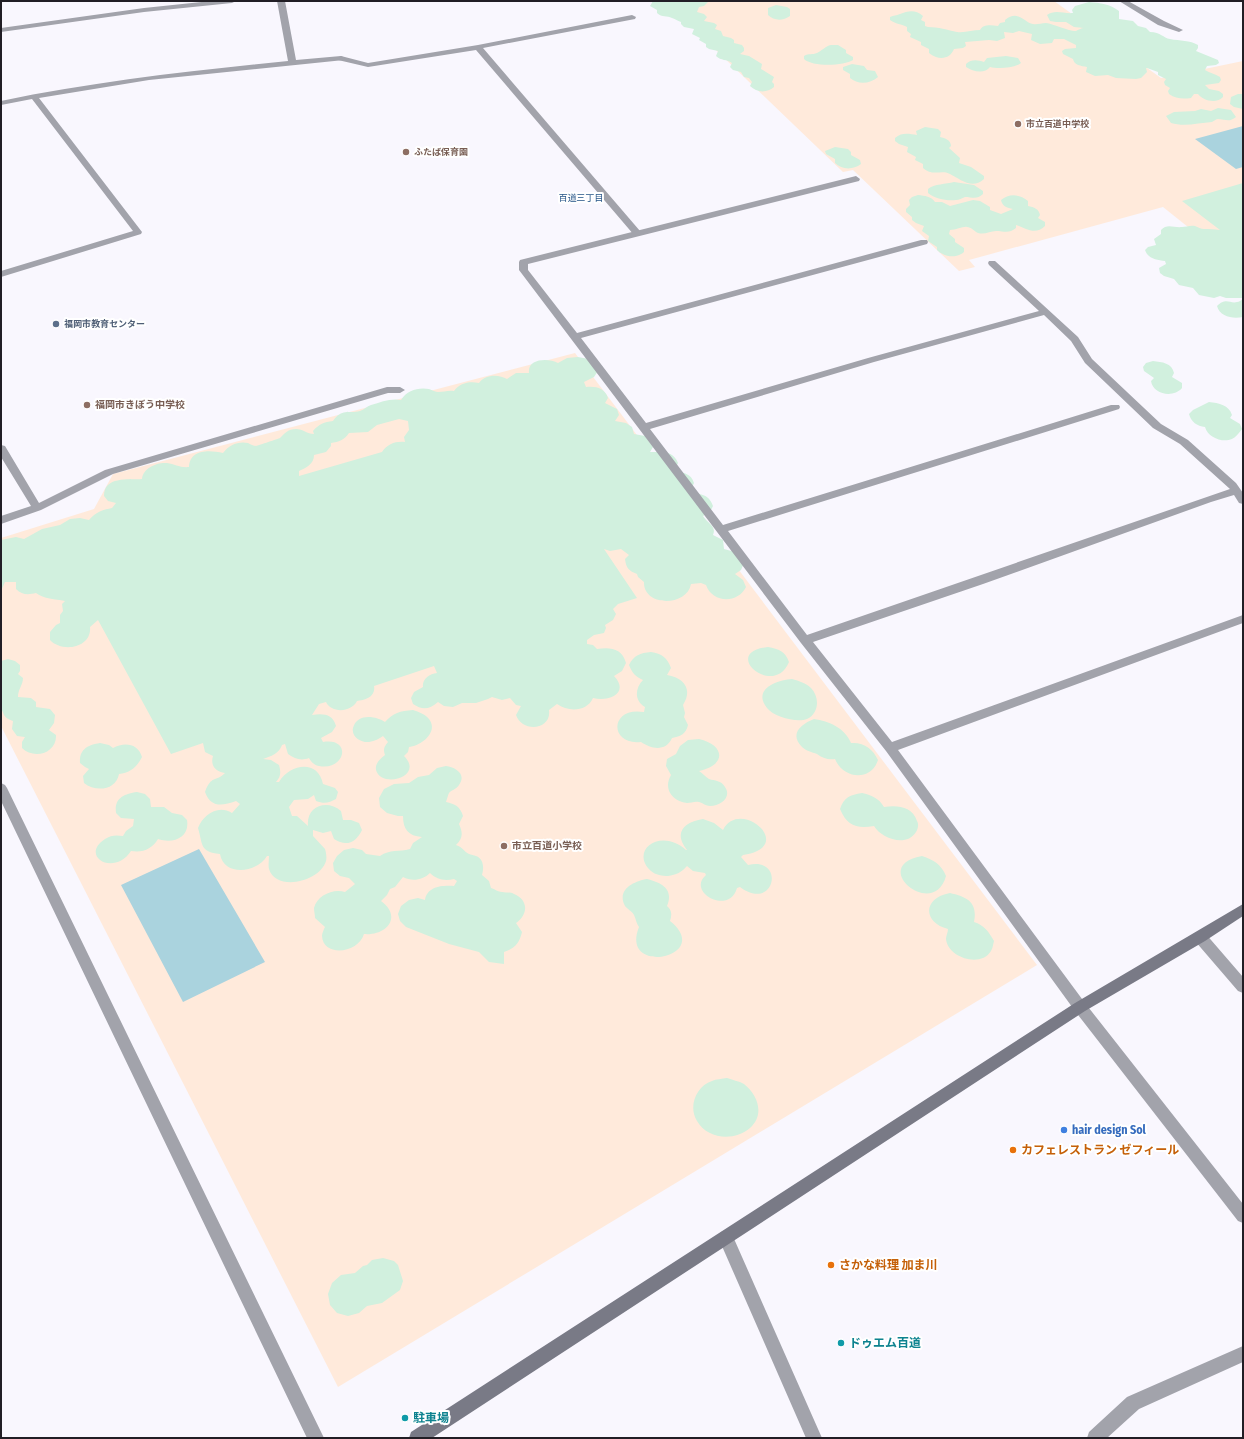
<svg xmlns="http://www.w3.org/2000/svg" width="1244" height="1439" viewBox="0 0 1244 1439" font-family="'Fira Sans Condensed','Noto Sans JP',sans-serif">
<rect width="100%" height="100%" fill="#f9f7fe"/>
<path fill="#ffeadb" d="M 685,1 L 1054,1 L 1161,78 L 1243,61 L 1243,271 L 1163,207 L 969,260 L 975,267 L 959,271 L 853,170 L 843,172 L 668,4 Z
M 575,353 L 1037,965 L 338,1387 L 1,726 L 1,538 L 94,509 L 113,474 Z"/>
<path fill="#d1f0de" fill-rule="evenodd" d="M 653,1 L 718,1 L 708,2 L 704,6 L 699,7 L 697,12 L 704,14 L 707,17 L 704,21 L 714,23 L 717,25 L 715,29 L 721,31 L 723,36 L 731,38 L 734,40 L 734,43 L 742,45 L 744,48 L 744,51 L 740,54 L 749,56 L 762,64 L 761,69 L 774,77 L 772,82 L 774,84 L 774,87 C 767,93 757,93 750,86 L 752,82 L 749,78 L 744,77 L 741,72 L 733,70 L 730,67 L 732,63 C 727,59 721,61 716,56 L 718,51 L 709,49 L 706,47 L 706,44 L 699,40 L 700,38 L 692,34 L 694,29 L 684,27 L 681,24 L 681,22 C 677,21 676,19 672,18 C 667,15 662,18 657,13 L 657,10 L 650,6 Z
M 1089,2 C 1100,3 1110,4 1119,11 L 1119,19 L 1133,21 L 1138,26 L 1146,28 L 1150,32 C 1161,32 1163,38 1170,39 C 1180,41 1190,40 1198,45 L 1198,48 L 1196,51 L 1218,60 L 1219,63 L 1216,65 L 1207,66 L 1205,70 C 1210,73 1215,74 1220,77 L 1221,80 L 1219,83 L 1205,85 L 1209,89 L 1219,91 L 1223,94 L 1223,97 C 1217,104 1203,101 1198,94 L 1194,94 L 1191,98 C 1183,99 1176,99 1169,94 L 1168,91 L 1170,88 L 1165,85 L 1164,82 L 1166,79 L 1158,75 L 1158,72 L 1147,68 L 1146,68 L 1147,72 L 1141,78 L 1136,79 L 1116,78 L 1108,75 L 1095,76 L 1086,72 L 1087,67 C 1081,66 1074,65 1073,59 L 1063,54 L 1062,51 L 1065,49 L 1076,48 L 1076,45 L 1064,39 L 1054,39 L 1052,43 L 1040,44 L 1031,40 L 1032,34 L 1019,31 L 1013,33 L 1004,32 L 1005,38 L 997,41 L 989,40 L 965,42 L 966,46 L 963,48 L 954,49 C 950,59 939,61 929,53 L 929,49 L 921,45 L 921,42 L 910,37 L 911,34 L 907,31 L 907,27 C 902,24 895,24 890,20 L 890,17 C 894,15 896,16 900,14 C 908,11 915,9 923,16 L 921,20 L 925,22 L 925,26 L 928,27 C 938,27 948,30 957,32 C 965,33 973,30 980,30 C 983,24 991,25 998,26 L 1000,23 L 1005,22 L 1005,20 C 1018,9 1025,23 1033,24 C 1037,25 1041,23 1046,23 C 1054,24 1071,32 1076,31 C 1078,30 1081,28 1084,28 L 1074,27 L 1066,22 L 1056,22 L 1050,21 L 1047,15 C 1055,9 1064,14 1073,13 L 1072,10 L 1075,6 Z
M 776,5 L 787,7 L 790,9 L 790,16 C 783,21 774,21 768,15 L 768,8 Z
M 831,45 L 838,45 L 846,50 L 846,53 L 853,57 L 853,60 C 844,66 812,67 804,59 L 804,56 C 809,53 812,55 817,53 C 822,51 825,46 831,45 Z
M 1006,56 L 1018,58 L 1021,63 C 1015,68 998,69 990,67 C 985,74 973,72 966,67 L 966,64 C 971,59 978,60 984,62 L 987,58 Z
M 852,64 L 864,66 L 867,70 L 875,71 L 878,77 C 870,84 858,85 850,78 L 850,74 L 843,70 L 843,67 Z
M 1238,94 L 1243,94 L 1243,109 L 1234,107 L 1230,104 L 1231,97 Z
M 1218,108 L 1231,110 L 1236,117 C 1229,123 1225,119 1218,119 C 1216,119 1214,121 1212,122 C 1199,123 1184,127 1171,123 L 1166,116 L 1174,112 L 1195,111 L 1201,109 L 1211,111 Z
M 925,127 L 938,129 L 941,132 L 940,137 C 945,138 951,140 951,146 L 949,148 L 960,158 L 959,163 L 971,167 L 984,176 L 984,179 C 972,190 960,179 950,174 C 941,169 933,177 923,168 L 923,164 L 915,160 L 916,157 L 907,152 L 908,147 L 899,144 L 895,141 L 895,138 C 902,132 909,134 917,135 L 916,131 Z
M 835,147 L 848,149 L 851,152 L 851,155 L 860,160 L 861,164 C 853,170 842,170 835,163 L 835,159 L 826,154 L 825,151 Z
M 954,182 L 974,185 L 983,191 L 983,194 C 977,200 972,197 965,197 C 962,198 959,200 956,200 C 947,201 935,199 928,193 L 928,189 C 934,184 946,184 954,182 Z
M 1243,183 L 1243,298 L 1226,298 L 1220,296 L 1214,298 L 1199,295 L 1193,288 L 1179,285 L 1174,279 L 1164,276 L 1160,273 L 1159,268 L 1166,264 L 1165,261 C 1157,260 1148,259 1145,250 L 1148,247 L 1156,245 L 1154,239 L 1161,234 L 1161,230 C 1167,223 1174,228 1182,227 C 1186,227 1190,225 1195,226 C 1198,227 1201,229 1204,229 C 1209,229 1214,229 1220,230 L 1182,201 Z
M 918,195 C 925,196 931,196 935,202 L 942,202 L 950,206 L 973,200 L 980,201 L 990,207 L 990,210 L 1001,214 L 1013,209 C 1007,208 1002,206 1001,200 C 1009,193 1020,194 1028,201 L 1028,206 C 1034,207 1039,209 1040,215 L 1038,218 L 1045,222 L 1045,226 C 1035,236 1026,228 1016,225 L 1016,228 C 1009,234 1004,231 996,231 C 990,231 985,235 978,233 C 974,231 971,227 967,227 C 964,226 956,230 950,230 L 949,234 L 955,239 L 955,242 L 964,248 L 964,252 C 956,259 944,257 937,250 L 937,247 L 928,241 L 929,236 L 922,231 L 924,226 L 916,223 L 912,220 L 912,217 L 906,212 L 906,209 L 910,205 L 909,200 L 912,197 Z
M 1243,299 L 1243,317 C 1233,319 1220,317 1217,306 C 1226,297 1230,304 1237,302 C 1239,302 1241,300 1243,299 Z
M 578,357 L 589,359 L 598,371 L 594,377 L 584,382 L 586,387 C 596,386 605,388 608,398 L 605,403 L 617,409 L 619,415 L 615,421 L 626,423 L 632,427 L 634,434 L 645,436 L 653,447 L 650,452 C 662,452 673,450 678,463 L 675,469 L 676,471 C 685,473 691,474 694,483 L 691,489 C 700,497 708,492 713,506 L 710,512 L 703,516 C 707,523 717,526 713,535 L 723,540 L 724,549 L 735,552 L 744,563 L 741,570 L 735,574 L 743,580 L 746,587 C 738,604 712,603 706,585 L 701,583 L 691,584 C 687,607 643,607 644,582 L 638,577 L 637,574 C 629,571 626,568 625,559 L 629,555 L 621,549 L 610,551 L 604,549 L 637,598 L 618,604 L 613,609 L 616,614 L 613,620 L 605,625 L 606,628 L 604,633 L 594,635 L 587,640 L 587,644 L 593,645 L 597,649 C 610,647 622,648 626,663 L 622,671 L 614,676 C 630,693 609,702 593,698 C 587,712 568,712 557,704 L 549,710 C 552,730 522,733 516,715 L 521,706 L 516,705 L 510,698 L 502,700 L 492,697 L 488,699 L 476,703 L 462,703 L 453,707 L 444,706 L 438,702 C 429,710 422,710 413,704 L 411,698 L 414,692 L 423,687 C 422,679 429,674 437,673 L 434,666 L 374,686 C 376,697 365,700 357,701 C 351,713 331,713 326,702 L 319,704 L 312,715 C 323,713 333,714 336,726 L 332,732 L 321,738 L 323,742 C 352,737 346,771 319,766 C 314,765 311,762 309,758 C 301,761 295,759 288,754 L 285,744 L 282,745 C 279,754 271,756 263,759 L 271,760 L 279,765 C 281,772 281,777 276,782 L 279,782 C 290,764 318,759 323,784 L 335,788 L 338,792 L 336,799 C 329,803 324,804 316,801 L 314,795 L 308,799 L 294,800 L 289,807 L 292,816 L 297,816 L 308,826 C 306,806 327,799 341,811 L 343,820 L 351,820 L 359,823 L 362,830 C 356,843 346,847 334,839 L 331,831 L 323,833 L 313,830 L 313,836 L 325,849 C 326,852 327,858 326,861 C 320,882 276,892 269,869 C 268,865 269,860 269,856 L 267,856 C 257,873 224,877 220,854 C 199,852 203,844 198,828 C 203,815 218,804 232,813 L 240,804 L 236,801 C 222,806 211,808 205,792 C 211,775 216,782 225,773 C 216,772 210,766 213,756 L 205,752 L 203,743 L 171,754 L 98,620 L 90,627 C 92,648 62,653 50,640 L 50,632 L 56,625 L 60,623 L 60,615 L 63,611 L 62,604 L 65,601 C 55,599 44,599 36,593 C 28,595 22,595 16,589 L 16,582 L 5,582 L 1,591 L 1,540 L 16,537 L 24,539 L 42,529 L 60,525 L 70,519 L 80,518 L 89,520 C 96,512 102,510 112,508 L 116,503 L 108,501 L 104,496 C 104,476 128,480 142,479 C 143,468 157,462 167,463 C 175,464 180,468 189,467 C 190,449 209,450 223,453 C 229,445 238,441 248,443 C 250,444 254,446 256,446 C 259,445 278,439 280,438 C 285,433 288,429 296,429 C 303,429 307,434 314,434 L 313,431 C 319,424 324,422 333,421 C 342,408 348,414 360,411 C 364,410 367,406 371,405 C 381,402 391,398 401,400 C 407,390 419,387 429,389 C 432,390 436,392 438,392 C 444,392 448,390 454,391 C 460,383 469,381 479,383 C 485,374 499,374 507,379 L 516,373 L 529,373 C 527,358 549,358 558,363 L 567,358 ZM 399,419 L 408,421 L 409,430 L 404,437 L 405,442 C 396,441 387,444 382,452 L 299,476 L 299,471 C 306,468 314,464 314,455 L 326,452 L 331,446 L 331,443 C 339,442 344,440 349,433 L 368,432 L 377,425 Z
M 1153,361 C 1162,362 1172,363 1174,373 L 1172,377 L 1182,383 L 1182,388 C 1174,398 1153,395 1151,381 L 1154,378 L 1144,371 L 1143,367 L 1146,363 Z
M 1209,402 C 1219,403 1229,405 1232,415 L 1230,418 L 1240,424 L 1242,429 C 1239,433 1236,437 1232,439 C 1223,443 1208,438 1205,427 C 1197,426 1191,422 1189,414 L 1193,410 Z
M 768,647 C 779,649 785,651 789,662 C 774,699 719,652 768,647 Z
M 651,652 C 662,654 667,657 671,668 L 667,675 C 684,678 693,689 683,705 L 685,713 L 684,717 L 688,725 C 686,734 681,736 672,738 C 666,752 651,749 641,742 C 609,746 609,706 644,712 L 645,707 C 634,701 635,688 643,680 C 636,677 632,673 629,665 C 634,655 640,653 651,652 Z
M 8,659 L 15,661 L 20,665 L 20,671 L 18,674 L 23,678 C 23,685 18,689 18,697 L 31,698 L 36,702 L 36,707 L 50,709 L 55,715 L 54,723 L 49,730 L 56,735 C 57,753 34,760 22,748 L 22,742 L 25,737 L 17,736 L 12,729 L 13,721 C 2,717 5,714 1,709 L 1,661 Z
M 792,679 C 799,681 806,683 811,688 C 820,697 819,714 807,719 C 797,723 774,717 767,708 C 752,689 777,680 792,679 Z
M 413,710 C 419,712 425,714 429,719 C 439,732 421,746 409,747 L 408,752 L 404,756 C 425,777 381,789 376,770 C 375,763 380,759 385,755 C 383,749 384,747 388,742 L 383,736 C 379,739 375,741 369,742 C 362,743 351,737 353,728 C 357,713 376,716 385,722 C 393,713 400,711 413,710 Z
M 814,719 C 829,721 845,728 851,743 C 864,742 873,749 878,760 C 871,782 843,779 835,759 C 828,760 822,758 817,754 C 812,752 806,751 802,747 C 789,734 801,724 814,719 Z
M 699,739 C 725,745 727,765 699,771 C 702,773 706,777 709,779 C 715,781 721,780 725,787 C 732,797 721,806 710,806 C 706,806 703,803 699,802 C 695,801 691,803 687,803 C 672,801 663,789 671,775 L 666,766 L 667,759 L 676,754 L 680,746 L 688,740 Z
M 100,743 L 109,745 L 113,748 C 124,742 138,743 142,757 C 137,767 130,773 119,774 C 116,791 95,792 84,783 L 83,776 L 89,769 L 85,767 L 80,763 C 79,749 88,745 100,743 Z
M 446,766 C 455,767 467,774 459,785 C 457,789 451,790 449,793 C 448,795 447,799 446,802 C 455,804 460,806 463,816 L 459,824 C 463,833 463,838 456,845 C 463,847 464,852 469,854 C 471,855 474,855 476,856 C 484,859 484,868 482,875 L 489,881 L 491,888 C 495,889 498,892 502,892 C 506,893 511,892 514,894 C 529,900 528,915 516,923 L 522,932 C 519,944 515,948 504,952 L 504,964 L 489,962 L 479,952 L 449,944 L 406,927 L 400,921 L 398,914 L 401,906 L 409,900 L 418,898 L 425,900 C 427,886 443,885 454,886 L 457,881 L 454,879 C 445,881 437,880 430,873 C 423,880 412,882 403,877 L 395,887 L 390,889 L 387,895 L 381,901 C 403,917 386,936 364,934 C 358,954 323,957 322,936 C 322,933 324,929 325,927 L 315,918 C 315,915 314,911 314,908 C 317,895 334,888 345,892 L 355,884 L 349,878 L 340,876 L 334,871 L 333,863 L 337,856 L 344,850 L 353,848 L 362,850 L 366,854 L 380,856 C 390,849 399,852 410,849 L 413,843 L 422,837 C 408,836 403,829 403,816 L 398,816 L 387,813 L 380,807 L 379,798 L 384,789 L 394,784 L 409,783 L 418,777 L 429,775 L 437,768 Z
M 137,792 L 145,794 L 150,799 L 151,807 L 164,807 L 172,813 L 182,815 L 187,820 C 190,838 173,844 158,839 C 152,849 143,853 131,851 C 114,877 79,856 105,839 C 111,835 116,835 123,836 L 126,831 L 133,826 L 134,819 L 121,818 L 116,813 C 114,798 124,794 137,792 Z
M 862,793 C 871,795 879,798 884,807 C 897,805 912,806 917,821 C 919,824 918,829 916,832 C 906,848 881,838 874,826 C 857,829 847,826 840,809 C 844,797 850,795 862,793 Z
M 703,819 L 714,823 L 723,830 C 740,797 798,847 743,855 L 741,857 L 748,865 C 786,856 775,913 740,887 L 737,888 C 729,916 686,892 706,875 L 705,873 L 693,871 L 687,866 C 682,872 676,875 668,876 C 663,876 655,875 651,871 C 629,851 660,827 686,850 L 687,850 C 673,833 684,822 703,819 Z
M 922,856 C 934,860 941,864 946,876 C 934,921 867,866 922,856 Z
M 647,879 C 662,883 674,889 667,906 C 672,910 672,915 670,921 C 715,957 619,977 639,927 C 636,923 636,919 634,915 C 632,911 627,909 625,906 C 616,889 635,881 647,879 Z
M 950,893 C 967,897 978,902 974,922 C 984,925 989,932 994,941 C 993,944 993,948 991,951 C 981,968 948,958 946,939 C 946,936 948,932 948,929 C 923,923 922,898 950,893 Z
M 727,1078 C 732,1080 739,1081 744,1084 C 758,1095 765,1115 750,1128 C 735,1141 708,1140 697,1121 C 688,1107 696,1086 712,1081 C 716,1079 722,1079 727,1078 Z
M 383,1258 L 394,1261 L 398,1265 L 403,1281 L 400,1290 L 382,1303 L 367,1306 L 359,1313 L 348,1316 L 337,1313 L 330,1305 L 328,1294 L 332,1283 L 341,1275 L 355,1273 L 363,1266 L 367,1265 L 372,1260 Z"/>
<path fill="#aad3de" d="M 1243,126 L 1243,167 L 1236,169 L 1195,139 Z
M 199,849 L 265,962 L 183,1002 L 121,885 Z"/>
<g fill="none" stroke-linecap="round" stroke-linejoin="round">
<path fill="#a2a3ab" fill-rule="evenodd" d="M 1119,1 L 1128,1 L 1164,21 L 1183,30 L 1179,32 L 1158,25 Z
M 632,15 L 636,17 L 635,19 L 483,48 L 640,231 L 641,233 L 637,236 L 634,235 L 476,50 L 368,67 L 338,60 L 337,58 L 341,56 L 368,63 L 478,45 Z"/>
<path fill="#a2a3ab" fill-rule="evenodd" d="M 211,1 L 236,1 L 232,3 L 144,12 L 1,32 L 1,28 L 144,8 Z
M 277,1 L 285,1 L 296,60 L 341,56 L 345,58 L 344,60 L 149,80 L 39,98 L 142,232 L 141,234 L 1,277 L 1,271 L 133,231 L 32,99 L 1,105 L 1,101 C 97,81 191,71 288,61 Z
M 856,176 L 860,179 L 859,181 L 528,264 L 528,270 L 577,333 L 921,240 L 927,240 L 928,242 L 927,244 L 581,338 L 646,423 L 868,358 L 1039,311 L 989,265 L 988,263 L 989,261 L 995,261 L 1078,337 L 1092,359 L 1161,424 L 1188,440 L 1236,483 L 1243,493 L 1243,504 L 1239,503 L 1234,495 L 1211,502 L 983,584 L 813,642 L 892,742 L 1243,615 L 1243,623 L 898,750 L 1085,1003 L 1243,1204 L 1243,1223 L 1238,1221 L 1075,1011 L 886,751 L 801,643 L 519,270 L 519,262 L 520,260 ZM 1044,315 L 1071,341 L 1085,363 L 1153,428 L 1180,444 L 1230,489 L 807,635 L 728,531 L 1119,409 L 1120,407 L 1119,405 L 1111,405 L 723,525 L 650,429 L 874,362 Z
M 387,387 L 400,387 L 405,390 L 400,393 L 388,393 L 113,474 L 41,510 L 1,524 L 1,516 L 31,506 L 1,457 L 1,445 L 5,446 L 39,503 L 105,470 Z
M 1,783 L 5,785 L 7,788 L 324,1438 L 307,1438 L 1,801 Z
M 1200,931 L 1205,933 L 1243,977 L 1243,993 L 1238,991 L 1195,941 L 1193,937 L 1195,933 Z
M 726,1230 L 731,1232 L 822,1438 L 806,1438 L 718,1237 L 721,1232 Z
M 1243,1346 L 1243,1362 L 1139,1409 L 1107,1438 L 1087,1438 L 1089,1432 L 1127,1397 Z"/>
<path fill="#797a86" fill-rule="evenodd" d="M 1243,904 L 1243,916 L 1205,941 L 1085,1011 L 432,1438 L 409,1438 L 411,1432 L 1075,1003 Z"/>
</g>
<g fill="#8d6e63" stroke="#fff" stroke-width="1.5">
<circle cx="1018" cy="124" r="4"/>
<circle cx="406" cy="152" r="4"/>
<circle cx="87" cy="405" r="4"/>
<circle cx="504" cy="846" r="4"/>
</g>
<circle fill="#5c6f8a" stroke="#fff" stroke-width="1.5" cx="56" cy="324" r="4"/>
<circle fill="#3f7fe0" stroke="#fff" stroke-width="1.5" cx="1064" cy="1130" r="4"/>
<g fill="#e8710a" stroke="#fff" stroke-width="1.5">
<circle cx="1013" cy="1150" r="4"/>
<circle cx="831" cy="1265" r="4"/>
</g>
<g fill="#0f9aa8" stroke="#fff" stroke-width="1.5">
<circle cx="841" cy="1343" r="4"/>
<circle cx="405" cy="1418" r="4"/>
</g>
<g text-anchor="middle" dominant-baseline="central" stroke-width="4" stroke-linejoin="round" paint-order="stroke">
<g font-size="9" font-weight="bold" fill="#785e54" stroke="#fff" text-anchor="start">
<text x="1026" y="124">市立百道中学校</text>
<text x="414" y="152">ふたば保育園</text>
</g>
<g font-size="9" fill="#245387" stroke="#fff">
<text x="581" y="198">百道三丁目</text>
</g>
<g font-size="9" font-weight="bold" fill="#4e5e75" stroke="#fff" text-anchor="start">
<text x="64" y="324">福岡市教育センター</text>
</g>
<g font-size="10" font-weight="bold" fill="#785e54" stroke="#fff" text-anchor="start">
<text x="95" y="405">福岡市きぼう中学校</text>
<text x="512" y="846">市立百道小学校</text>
</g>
<g font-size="12" font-weight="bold" fill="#366cbe" stroke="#fff" text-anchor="start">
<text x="1072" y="1130">hair design Sol</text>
</g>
<g font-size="12" font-weight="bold" fill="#c56008" stroke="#fff" text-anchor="start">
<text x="1021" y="1150">カフェレストラン ゼフィール</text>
<text x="839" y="1265">さかな料理 加ま川</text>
</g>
<g font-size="12" font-weight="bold" fill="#0d838f" stroke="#fff" text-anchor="start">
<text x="849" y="1343">ドゥエム百道</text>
<text x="413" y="1418">駐車場</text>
</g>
</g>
<rect width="1244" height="1439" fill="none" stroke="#211e25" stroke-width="4"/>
</svg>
